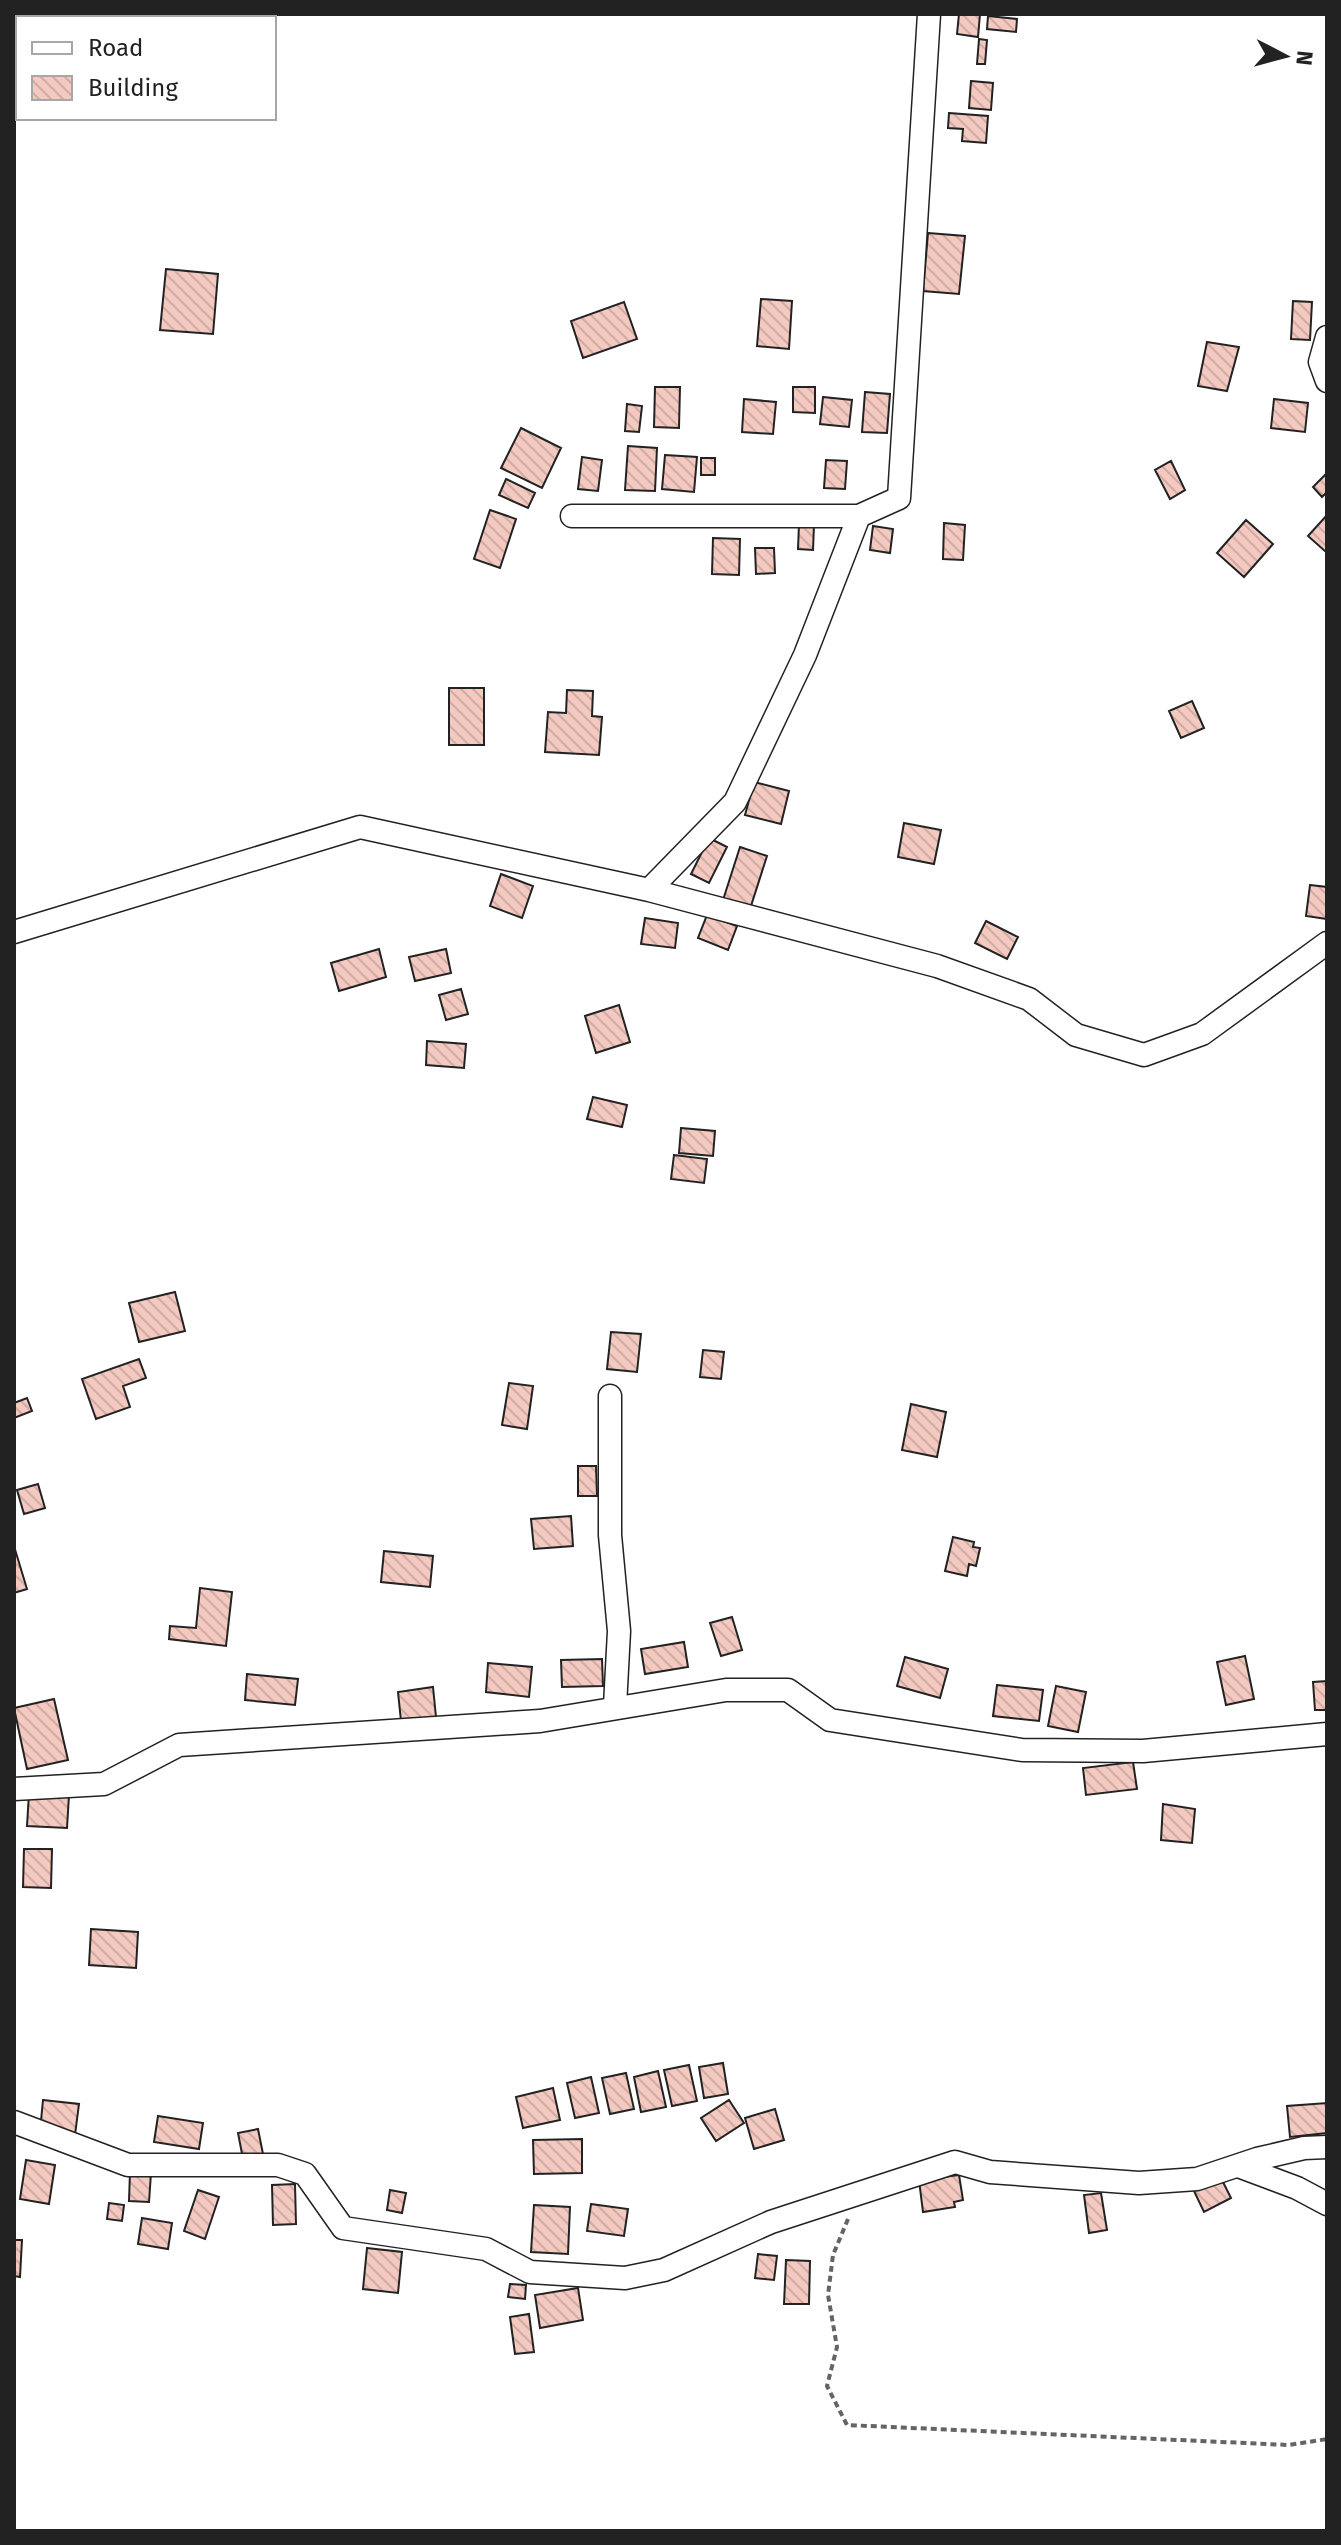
<svg xmlns="http://www.w3.org/2000/svg" width="1341" height="2545" viewBox="0 0 1341 2545" font-family="'Fira Sans',sans-serif">
<defs>
<pattern id="building-back-hatch" width="6" height="6" patternUnits="userSpaceOnUse" patternTransform="scale(2)"><rect width="6" height="6" fill="#f3c9c0"/><path d="M-1 5l2 2M0 0l6 6M5-1l2 2" fill="none" stroke="#d0aca5"/></pattern>
</defs>
<rect width="100%" height="100%" fill="#fff"/>
<path fill="url(#building-back-hatch)" stroke="#222" stroke-width="2" d="M 959,14 L 980,14 L 978,37 L 957,34 Z
M 988,16 L 1017,19 L 1016,32 L 987,29 Z
M 979,39 L 987,40 L 985,64 L 977,64 Z
M 971,81 L 993,83 L 991,110 L 969,108 Z
M 949,113 L 988,116 L 986,143 L 962,141 L 963,129 L 948,128 Z
M 928,233 L 965,236 L 959,294 L 923,291 Z
M 166,269 L 218,274 L 213,334 L 160,330 Z
M 761,299 L 792,301 L 789,349 L 757,346 Z
M 1293,301 L 1312,302 L 1310,340 L 1291,339 Z
M 624,302 L 637,339 L 583,358 L 571,321 Z
M 1207,342 L 1239,347 L 1227,391 L 1198,386 Z
M 655,387 L 680,387 L 679,428 L 654,427 Z
M 793,387 L 815,387 L 815,413 L 793,412 Z
M 865,392 L 890,394 L 887,433 L 862,432 Z
M 823,397 L 852,400 L 849,427 L 820,424 Z
M 744,399 L 776,402 L 773,434 L 742,432 Z
M 1274,399 L 1308,403 L 1305,432 L 1271,428 Z
M 627,404 L 642,406 L 639,432 L 625,431 Z
M 521,428 L 561,448 L 542,488 L 501,468 Z
M 628,446 L 657,448 L 655,491 L 625,490 Z
M 665,455 L 697,457 L 694,492 L 662,489 Z
M 582,457 L 602,460 L 598,491 L 578,489 Z
M 701,458 L 715,458 L 715,475 L 701,475 Z
M 826,460 L 847,461 L 845,489 L 824,488 Z
M 1171,461 L 1185,490 L 1170,499 L 1155,470 Z
M 1327,473 L 1327,492 L 1322,497 L 1313,487 Z
M 506,479 L 535,493 L 528,508 L 499,495 Z
M 490,510 L 516,519 L 500,568 L 474,559 Z
M 1327,515 L 1327,550 L 1326,552 L 1308,536 Z
M 1246,520 L 1273,544 L 1244,577 L 1217,553 Z
M 944,523 L 965,525 L 963,560 L 943,559 Z
M 799,524 L 814,525 L 813,550 L 798,549 Z
M 873,526 L 893,529 L 890,553 L 870,550 Z
M 713,538 L 740,539 L 739,575 L 712,574 Z
M 755,548 L 774,548 L 775,573 L 756,574 Z
M 449,688 L 484,688 L 484,745 L 449,745 Z
M 567,690 L 593,691 L 592,716 L 602,717 L 599,755 L 545,752 L 548,712 L 566,713 Z
M 1192,701 L 1204,728 L 1181,738 L 1169,711 Z
M 754,782 L 789,791 L 781,824 L 745,815 Z
M 904,823 L 941,830 L 934,864 L 898,857 Z
M 709,838 L 727,847 L 709,883 L 691,874 Z
M 740,847 L 767,856 L 750,909 L 723,900 Z
M 501,874 L 533,886 L 522,918 L 490,906 Z
M 1310,885 L 1327,887 L 1327,919 L 1306,916 Z
M 707,915 L 737,926 L 728,950 L 698,938 Z
M 645,918 L 678,923 L 675,948 L 641,944 Z
M 986,921 L 1018,937 L 1007,959 L 975,943 Z
M 379,949 L 386,977 L 339,991 L 331,963 Z
M 446,949 L 451,973 L 415,981 L 409,957 Z
M 461,989 L 468,1014 L 446,1020 L 439,995 Z
M 619,1005 L 630,1042 L 596,1053 L 585,1016 Z
M 427,1041 L 466,1044 L 464,1068 L 426,1065 Z
M 593,1097 L 627,1105 L 622,1127 L 587,1119 Z
M 681,1128 L 715,1131 L 713,1156 L 679,1153 Z
M 674,1155 L 707,1159 L 704,1183 L 671,1179 Z
M 175,1292 L 185,1331 L 139,1342 L 129,1303 Z
M 611,1332 L 641,1334 L 637,1372 L 607,1369 Z
M 703,1350 L 724,1352 L 721,1379 L 700,1377 Z
M 139,1359 L 146,1378 L 123,1386 L 130,1407 L 96,1419 L 82,1379 Z
M 509,1383 L 533,1386 L 527,1429 L 502,1425 Z
M 27,1398 L 32,1411 L 14,1418 L 14,1403 Z
M 911,1404 L 946,1412 L 937,1457 L 902,1450 Z
M 578,1466 L 596,1466 L 597,1496 L 578,1496 Z
M 38,1484 L 45,1508 L 24,1514 L 17,1490 Z
M 571,1516 L 573,1546 L 534,1549 L 531,1519 Z
M 953,1537 L 974,1542 L 973,1547 L 980,1548 L 976,1566 L 969,1564 L 967,1576 L 945,1571 Z
M 14,1546 L 27,1589 L 14,1593 Z
M 384,1551 L 433,1556 L 430,1587 L 381,1582 Z
M 200,1588 L 232,1592 L 226,1646 L 169,1639 L 170,1626 L 196,1628 Z
M 732,1617 L 742,1650 L 721,1656 L 710,1623 Z
M 684,1642 L 688,1667 L 645,1674 L 641,1649 Z
M 1245,1656 L 1254,1699 L 1226,1705 L 1217,1662 Z
M 905,1657 L 948,1669 L 940,1698 L 897,1686 Z
M 602,1659 L 603,1686 L 562,1687 L 561,1660 Z
M 488,1663 L 532,1667 L 529,1697 L 486,1692 Z
M 247,1674 L 298,1679 L 295,1705 L 245,1700 Z
M 1327,1681 L 1327,1710 L 1315,1710 L 1313,1682 Z
M 997,1685 L 1043,1690 L 1039,1721 L 993,1716 Z
M 1056,1686 L 1086,1692 L 1078,1732 L 1048,1726 Z
M 433,1687 L 436,1717 L 401,1721 L 398,1692 Z
M 54,1699 L 68,1760 L 27,1769 L 14,1708 Z
M 1133,1762 L 1137,1789 L 1086,1795 L 1083,1768 Z
M 29,1793 L 69,1795 L 67,1828 L 27,1826 Z
M 1163,1804 L 1195,1809 L 1192,1843 L 1161,1840 Z
M 24,1849 L 52,1849 L 51,1888 L 23,1887 Z
M 91,1929 L 138,1932 L 136,1968 L 89,1965 Z
M 723,2063 L 728,2094 L 704,2098 L 699,2067 Z
M 689,2065 L 697,2101 L 672,2106 L 664,2070 Z
M 658,2071 L 666,2107 L 641,2112 L 634,2077 Z
M 626,2073 L 634,2109 L 610,2114 L 602,2078 Z
M 591,2077 L 599,2113 L 575,2118 L 567,2083 Z
M 553,2088 L 560,2120 L 523,2128 L 516,2097 Z
M 43,2100 L 79,2104 L 75,2135 L 40,2131 Z
M 729,2100 L 744,2123 L 716,2141 L 701,2118 Z
M 1327,2103 L 1327,2133 L 1290,2137 L 1287,2106 Z
M 775,2109 L 784,2140 L 754,2149 L 745,2118 Z
M 158,2116 L 203,2123 L 199,2149 L 154,2142 Z
M 258,2129 L 264,2159 L 244,2164 L 238,2133 Z
M 582,2139 L 582,2173 L 534,2174 L 533,2140 Z
M 26,2160 L 55,2165 L 49,2204 L 20,2199 Z
M 130,2172 L 151,2173 L 149,2202 L 129,2201 Z
M 959,2175 L 963,2200 L 954,2202 L 955,2207 L 923,2212 L 919,2180 Z
M 1221,2178 L 1231,2198 L 1204,2212 L 1194,2191 Z
M 295,2184 L 296,2224 L 273,2225 L 272,2185 Z
M 198,2190 L 219,2197 L 205,2239 L 184,2231 Z
M 390,2190 L 406,2193 L 402,2213 L 387,2210 Z
M 1101,2193 L 1107,2230 L 1089,2233 L 1084,2195 Z
M 109,2203 L 124,2205 L 122,2221 L 107,2219 Z
M 591,2204 L 628,2209 L 624,2236 L 587,2231 Z
M 534,2205 L 570,2207 L 568,2254 L 531,2252 Z
M 142,2218 L 172,2223 L 168,2249 L 138,2244 Z
M 14,2240 L 22,2240 L 20,2277 L 14,2276 Z
M 367,2248 L 402,2252 L 398,2293 L 363,2289 Z
M 758,2254 L 777,2256 L 774,2280 L 755,2278 Z
M 786,2260 L 810,2261 L 809,2304 L 784,2304 Z
M 510,2284 L 526,2285 L 525,2299 L 508,2297 Z
M 578,2288 L 583,2320 L 540,2328 L 535,2295 Z
M 529,2314 L 534,2352 L 515,2354 L 510,2317 Z"/>
<g fill="none" stroke-linecap="round" stroke-linejoin="round">
<defs>
<path id="minor" d="M 1327,337 L 1320,362 L 1327,381
M 572,516 L 859,516 L 899,498 L 929,14
M 649,890 L 937,966 L 1029,999 L 1076,1035 L 1144,1055 L 1202,1034 L 1327,943
M 14,932 L 360,827 L 649,890 L 735,802 L 805,655 L 859,516
M 610,1396 L 610,1535 L 619,1631 L 615,1706
M 14,1789 L 104,1784 L 179,1745 L 540,1721 L 726,1690 L 788,1690 L 830,1720 L 1022,1750 L 1143,1751 L 1327,1734
M 14,2122 L 128,2165 L 278,2165 L 305,2174 L 343,2228 L 486,2249 L 530,2272 L 625,2278 L 664,2270 L 771,2222 L 955,2162 L 990,2172 L 1139,2183 L 1197,2179 L 1257,2159 L 1304,2148 L 1327,2147
M 1241,2167 L 1297,2188 L 1327,2204"/>
</defs>
<use href="#minor" stroke="#222" stroke-width="25"/>
<path stroke="#646464" stroke-width="4" stroke-dasharray="6 4" stroke-linecap="butt" d="M 848,2219 L 833,2255 L 828,2295 L 837,2347 L 827,2386 L 847,2425 L 1289,2445 L 1327,2439"/>
<use href="#minor" stroke="#fff" stroke-width="22"/>
</g>
<rect width="1341" height="2545" fill="none" stroke="#222222" stroke-width="32"/>
<rect x="16" y="16" width="260" height="104" fill="#ffffff" stroke="#a7a7a7" stroke-width="2"/>
<rect x="32" y="42" width="40" height="12" fill="#ffffff" stroke="#a7a7a7" stroke-width="2"/>
<text x="88" y="56" font-size="24" fill="#222222">Road</text>
<rect x="32" y="76" width="40" height="24" fill="url(#building-back-hatch)" stroke="#a7a7a7" stroke-width="2"/>
<text x="88" y="96" font-size="24" fill="#222222">Building</text>
<g transform="translate(1285 56) rotate(96)" stroke="#ffffff" stroke-width="6" paint-order="stroke">
<path d="M0-6L14 30L0 20L-14 30Z" fill="#222222"/>
<text y="-12" font-size="22" font-weight="bold" text-anchor="middle" fill="#222222">N</text>
</g>
</svg>
